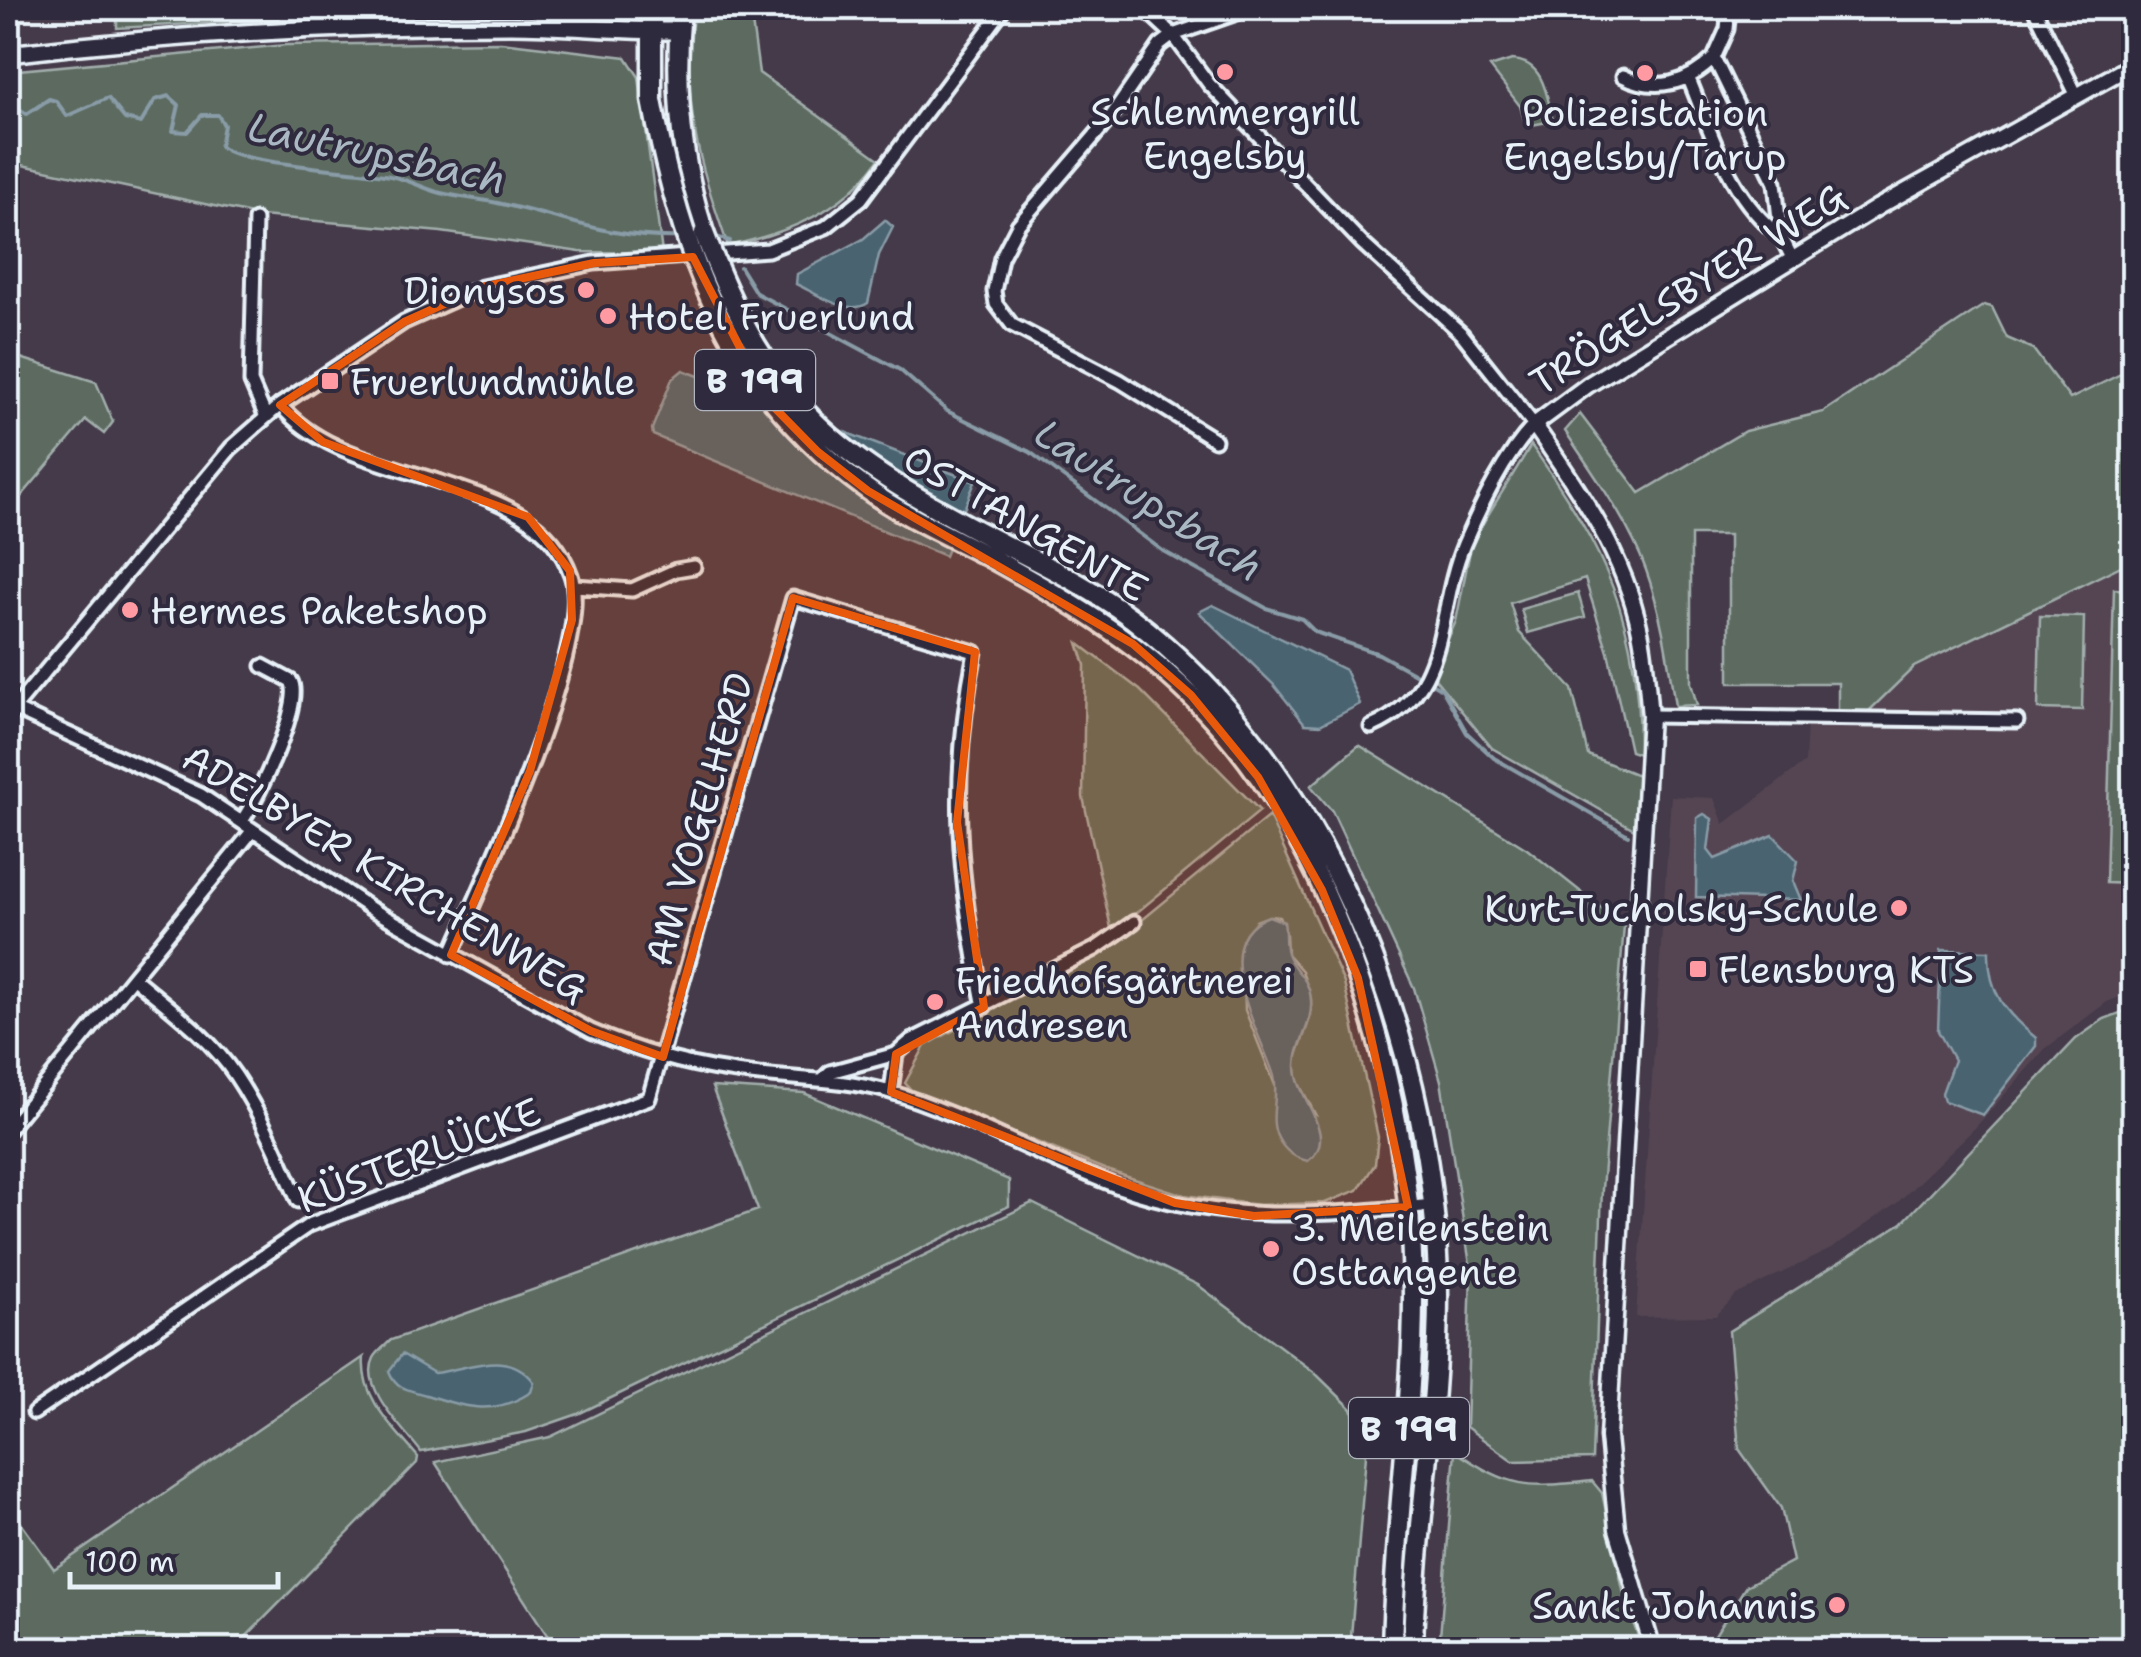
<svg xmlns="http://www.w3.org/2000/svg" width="2141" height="1657" viewBox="0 0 2141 1657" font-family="'Shantell Sans',sans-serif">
<rect width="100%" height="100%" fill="#453a49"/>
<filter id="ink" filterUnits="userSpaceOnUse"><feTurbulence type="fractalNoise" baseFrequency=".01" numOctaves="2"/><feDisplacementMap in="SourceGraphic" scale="20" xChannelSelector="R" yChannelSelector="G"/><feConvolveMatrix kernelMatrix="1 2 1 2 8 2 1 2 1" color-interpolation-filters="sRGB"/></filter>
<g filter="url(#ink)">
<path fill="#544552" d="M 2133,560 L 2133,992 L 2107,1002 L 2045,1049 L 1975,1128 L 1896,1204 L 1831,1249 L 1736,1295 L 1716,1316 L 1636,1317 L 1671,796 L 1714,798 L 1724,824 L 1805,762 L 1807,723 L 1855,724 L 1914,667 Z"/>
<path fill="#5c6b61" stroke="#a2aeac" stroke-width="2.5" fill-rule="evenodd" d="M 117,8 L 279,8 L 279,19 L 117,28 Z
M 694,8 L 750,8 L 759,73 L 879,159 C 844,211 788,233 728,246 C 697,158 681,101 694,8 Z
M 501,42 L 626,57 L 639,77 L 662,253 L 580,252 L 441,232 L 261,216 L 8,162 L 8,71 L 286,45 Z
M 1512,60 C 1544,61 1547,96 1553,121 L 1526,126 L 1520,106 L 1490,67 Z
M 1984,305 L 1992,307 L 2007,338 L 2033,349 L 2070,399 L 2133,368 L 2133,560 L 1914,667 L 1868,712 L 1838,712 L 1838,683 L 1729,683 L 1729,535 L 1691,535 L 1691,683 L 1697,705 L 1675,706 C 1668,660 1662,614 1646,570 C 1628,520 1594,475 1565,431 L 1580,414 L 1640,493 L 1745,431 L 1823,412 Z
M 8,354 L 96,382 L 113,422 L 104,434 L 86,420 L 8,512 Z
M 1531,445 C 1606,550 1640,622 1639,754 L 1630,751 L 1608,652 L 1585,579 L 1510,603 L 1519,632 L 1572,689 L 1588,755 L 1638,775 L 1634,829 L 1492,748 L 1432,675 L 1456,621 L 1472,541 Z
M 2114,589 L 2133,590 L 2133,884 L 2106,883 Z
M 1578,593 L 1585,617 L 1528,633 L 1521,609 Z
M 2040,616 L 2084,617 L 2082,710 L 2038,709 Z
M 1078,643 L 1140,690 L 1260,811 L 1112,933 L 1083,797 L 1085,665 Z
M 1359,745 L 1527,849 L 1624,926 L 1602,1189 L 1592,1459 L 1513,1461 L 1466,1427 L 1471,1271 L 1441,1081 L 1414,988 L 1332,811 L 1311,786 Z
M 1269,816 L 1344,983 L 1378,1137 L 1375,1164 L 1358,1190 L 1325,1203 L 1258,1205 L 1184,1195 L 1109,1171 L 914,1093 L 905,1083 L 925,1046 L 1114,943 ZM 1269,916 L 1279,917 L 1286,935 L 1287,954 L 1302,971 L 1311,999 L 1311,1015 L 1295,1061 L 1297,1080 L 1315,1114 L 1277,1090 L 1245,1010 L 1243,939 L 1256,921 Z
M 2133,1008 L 2133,1649 L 1981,1649 L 1975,1638 L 1969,1642 L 1973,1650 L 1718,1649 L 1713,1638 L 1746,1586 L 1793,1561 L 1781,1508 L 1739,1449 L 1729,1331 L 1902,1223 L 2076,1039 L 2104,1019 Z
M 712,1087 L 804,1093 L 1009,1180 L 1009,1206 L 578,1414 L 526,1432 L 421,1452 C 405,1430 359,1388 374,1358 C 377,1352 386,1345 391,1340 L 758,1210 Z
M 1032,1203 L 1198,1285 L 1314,1372 L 1352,1409 L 1366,1455 L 1350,1649 L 556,1649 L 435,1462 L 550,1437 Z
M 364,1357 C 360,1398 393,1427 418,1457 L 417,1463 L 234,1649 L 8,1649 L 8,1505 L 54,1569 Z
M 1455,1451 C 1511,1489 1526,1488 1592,1481 L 1602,1493 L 1626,1604 L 1643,1649 L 1439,1650 Z"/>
<path fill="#4a6371" stroke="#899ca7" stroke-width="2.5" d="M 885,220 L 893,227 L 879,255 L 868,303 C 848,317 816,293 796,284 L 797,274 L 863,239 Z
M 683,370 L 975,482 L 945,556 L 653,435 L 652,429 L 672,379 Z
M 1213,605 L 1345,670 L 1360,704 L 1320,725 L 1305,724 L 1274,685 L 1199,612 Z
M 1704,814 L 1712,819 L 1708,850 L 1715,859 L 1773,835 L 1798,861 L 1793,881 L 1801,900 L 1696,897 L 1697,818 Z
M 1269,916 L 1284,922 C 1286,932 1284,944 1287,953 C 1292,971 1310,976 1311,1001 C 1313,1028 1291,1048 1297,1076 C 1301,1101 1339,1139 1308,1161 C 1295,1158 1284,1150 1278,1138 C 1268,1119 1279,1097 1274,1076 C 1263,1038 1203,939 1269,916 Z
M 1941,950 L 1989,951 C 1988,992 2005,1013 2036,1038 L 2036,1046 L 1983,1115 L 1944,1101 L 1942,1093 L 1954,1060 L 1938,1031 Z
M 402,1354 L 434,1373 C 468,1369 509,1347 534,1382 L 531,1392 C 493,1417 465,1407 426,1395 C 409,1390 396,1389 389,1371 Z"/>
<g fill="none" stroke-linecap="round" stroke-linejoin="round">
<path stroke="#899ca7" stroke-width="4" d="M 8,102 L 27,114 L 49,99 L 56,101 L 67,116 L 108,98 L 125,119 L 141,123 L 155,100 L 169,96 L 179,105 L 173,131 L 187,132 L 202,115 L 218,115 L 224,125 L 220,146 C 234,164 362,170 390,176 C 408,179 424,189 441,193 C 461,198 482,199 502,204 C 569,219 610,239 682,237
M 712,236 L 730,241
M 740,267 L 756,293 L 900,370 L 947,411 L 1030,452 L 1163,551 L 1266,608 L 1302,619 L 1315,632 L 1379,654 L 1442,689 L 1467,733 L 1494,758 L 1628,835"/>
<defs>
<path id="minor" d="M 1144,8 L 1173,35 L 1209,84 L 1362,243 L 1462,334 L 1534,425 C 1504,456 1481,505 1464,544 C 1435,613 1452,692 1371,727
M 2034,8 L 2076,94
M 1714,58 L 1727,29 L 1729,8
M 1623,76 C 1656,93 1689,83 1714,58 L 1775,183 L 1781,236 L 1793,260
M 1689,79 C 1712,134 1730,200 1781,236
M 255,220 L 251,382 L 265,415
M 280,405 C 319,452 385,463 441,482 C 494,500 551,517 571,575 C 595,643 482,884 451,955
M 1215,440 L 1120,381 L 1012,325 L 996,304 L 994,291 L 1001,258 L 1018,225 L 1110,118 L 1160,45 L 1173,35 L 1251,8
M 575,586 L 632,590 L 676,570 L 694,567
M 8,706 L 201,795 L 373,910 L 591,1031 C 635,1050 681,1064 729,1071 C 782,1080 834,1077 887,1091 C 966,1114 1041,1159 1119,1187 C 1224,1225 1324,1215 1434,1205
M 8,716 L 231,448 L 280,405 L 404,322 L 482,287 L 594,263 L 768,250 L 826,227 L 861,199 L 1004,8
M 1650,716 L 2017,721
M 242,821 C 257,800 304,703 291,681 L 263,666
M 134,978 C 169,1008 209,1036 235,1075 C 261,1114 280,1158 298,1201
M 824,1078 L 830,1072 L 896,1054 L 911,1041 L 1095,949 L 1134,922
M 891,1092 L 896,1054
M 8,1130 L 253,830
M 34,1413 L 309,1225 L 649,1098 L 793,598 L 975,652 C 949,783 958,877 984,1007"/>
<path id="tertiary" d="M 1653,1650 L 1617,1529 L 1608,1437 L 1650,716 C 1647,688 1646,659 1640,631 C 1625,555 1578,488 1534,425 L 1588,385 L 1878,207 L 2134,64"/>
<path id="secondary" d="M 8,54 C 175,34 342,25 511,25 C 567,25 623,32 679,31"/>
<path id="primary" d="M 652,8 L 652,100
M 681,8 C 674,84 680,160 704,233
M 999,542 C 1051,568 1104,594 1148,631 C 1334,784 1438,1058 1438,1296 C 1438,1415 1415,1531 1413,1650
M 991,558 C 1062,597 1131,637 1189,694 C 1338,836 1413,1095 1413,1296 C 1413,1414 1394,1531 1392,1650"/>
</defs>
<use href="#minor" stroke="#e8f1f8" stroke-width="19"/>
<use href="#tertiary" stroke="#e8f1f8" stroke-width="21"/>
<use href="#secondary" stroke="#e8f1f8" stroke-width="22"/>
<use href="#primary" stroke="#e8f1f8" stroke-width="25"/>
<use href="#minor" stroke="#2f2a3d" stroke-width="11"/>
<use href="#tertiary" stroke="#2f2a3d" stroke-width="14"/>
<use href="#secondary" stroke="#2f2a3d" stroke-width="15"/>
<use href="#primary" stroke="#2f2a3d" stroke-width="18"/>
<defs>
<path id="primary-bridge" d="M 652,100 C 681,258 731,391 865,488 C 903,516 949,536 991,558
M 704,233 C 772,412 835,456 999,542"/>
</defs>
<use href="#primary-bridge" stroke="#e8f1f8" stroke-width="25" stroke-linecap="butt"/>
<use href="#primary-bridge" stroke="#2f2a3d" stroke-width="18"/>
</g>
</g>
<path fill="#e8590c" fill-opacity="0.2" stroke="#e8590c" stroke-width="8" stroke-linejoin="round" d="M 693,257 L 767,400 L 818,452 L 868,491 L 1133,644 L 1191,695 L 1258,777 L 1322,890 L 1358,978 L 1408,1207 L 1254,1216 L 1175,1203 L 891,1092 L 896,1054 L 984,1007 L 957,822 L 975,652 L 793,598 L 663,1057 L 591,1031 L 451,955 L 530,771 L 572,620 L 570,571 L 528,517 L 323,442 L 280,405 L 404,322 L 482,287 L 594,263 Z"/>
<g fill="#ff9aa2" stroke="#2f2a3d" stroke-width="4">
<circle cx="1225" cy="72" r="10"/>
<circle cx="1645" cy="73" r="10"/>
<circle cx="586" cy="290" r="10"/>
<circle cx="608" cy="316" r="10"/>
<rect x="320" y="371" width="20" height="20" rx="5"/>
<circle cx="130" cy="610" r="10"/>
<circle cx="1899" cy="908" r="10"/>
<rect x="1688" y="959" width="20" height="20" rx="5"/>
<circle cx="935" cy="1002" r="10"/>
<circle cx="1271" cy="1249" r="10"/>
<circle cx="1837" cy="1605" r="10"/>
</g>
<g text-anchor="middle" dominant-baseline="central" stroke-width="8" stroke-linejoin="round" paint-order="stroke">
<g fill="#2f2a3d" stroke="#b0b5c0" stroke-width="2.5">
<rect x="695" y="350" width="120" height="60" rx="8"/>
<rect x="1349" y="1398" width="120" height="60" rx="8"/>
</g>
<g font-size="35" font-weight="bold" fill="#e8f1f8">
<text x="755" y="380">B 199</text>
<text x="1409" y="1428">B 199</text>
</g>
<g font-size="38" fill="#e8f1f8" stroke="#2f2a3d" text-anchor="start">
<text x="1225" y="111" text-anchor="middle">Schlemmergrill<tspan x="1225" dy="44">Engelsby</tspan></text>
<text x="1645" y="112" text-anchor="middle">Polizeistation<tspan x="1645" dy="44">Engelsby/Tarup</tspan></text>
<text x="566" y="290" text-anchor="end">Dionysos</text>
<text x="628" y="316">Hotel Fruerlund</text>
<text x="350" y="381">Fruerlundmühle</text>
<text x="150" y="610">Hermes Paketshop</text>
<text x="1879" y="908" text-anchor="end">Kurt-Tucholsky-Schule</text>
<text x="1718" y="969">Flensburg KTS</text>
<text x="955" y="980">Friedhofsgärtnerei<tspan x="955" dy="44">Andresen</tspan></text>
<text x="1291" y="1227">3. Meilenstein<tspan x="1291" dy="44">Osttangente</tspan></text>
<text x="1817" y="1605" text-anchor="end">Sankt Johannis</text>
</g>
<g font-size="38" fill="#e8f1f8" stroke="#2f2a3d">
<text transform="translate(1688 289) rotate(-32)">TRÖGELSBYER WEG</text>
<text transform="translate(1026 523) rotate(30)">OSTTANGENTE</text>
<text transform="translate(699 819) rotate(-74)">AM VOGELHERD</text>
<text transform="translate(385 873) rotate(31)">ADELBYER KIRCHENWEG</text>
<text transform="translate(419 1155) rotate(-21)">KÜSTERLÜCKE</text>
</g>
<g font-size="40" font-style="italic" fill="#a9b8c2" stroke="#2f2a3d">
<text transform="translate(377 153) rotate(12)">Lautrupsbach</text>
<text transform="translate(1149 500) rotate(33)">Lautrupsbach</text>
</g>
</g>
<rect width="2141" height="1657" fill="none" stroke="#2f2a3d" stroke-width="40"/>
<rect x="20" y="20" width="2101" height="1617" fill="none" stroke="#e8f1f8" stroke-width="4" filter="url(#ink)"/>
<path d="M70 1572v15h208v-15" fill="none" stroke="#e8f1f8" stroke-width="5"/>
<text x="85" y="1572" font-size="30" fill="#e8f1f8" stroke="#2f2a3d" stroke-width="8" paint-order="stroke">100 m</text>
</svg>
